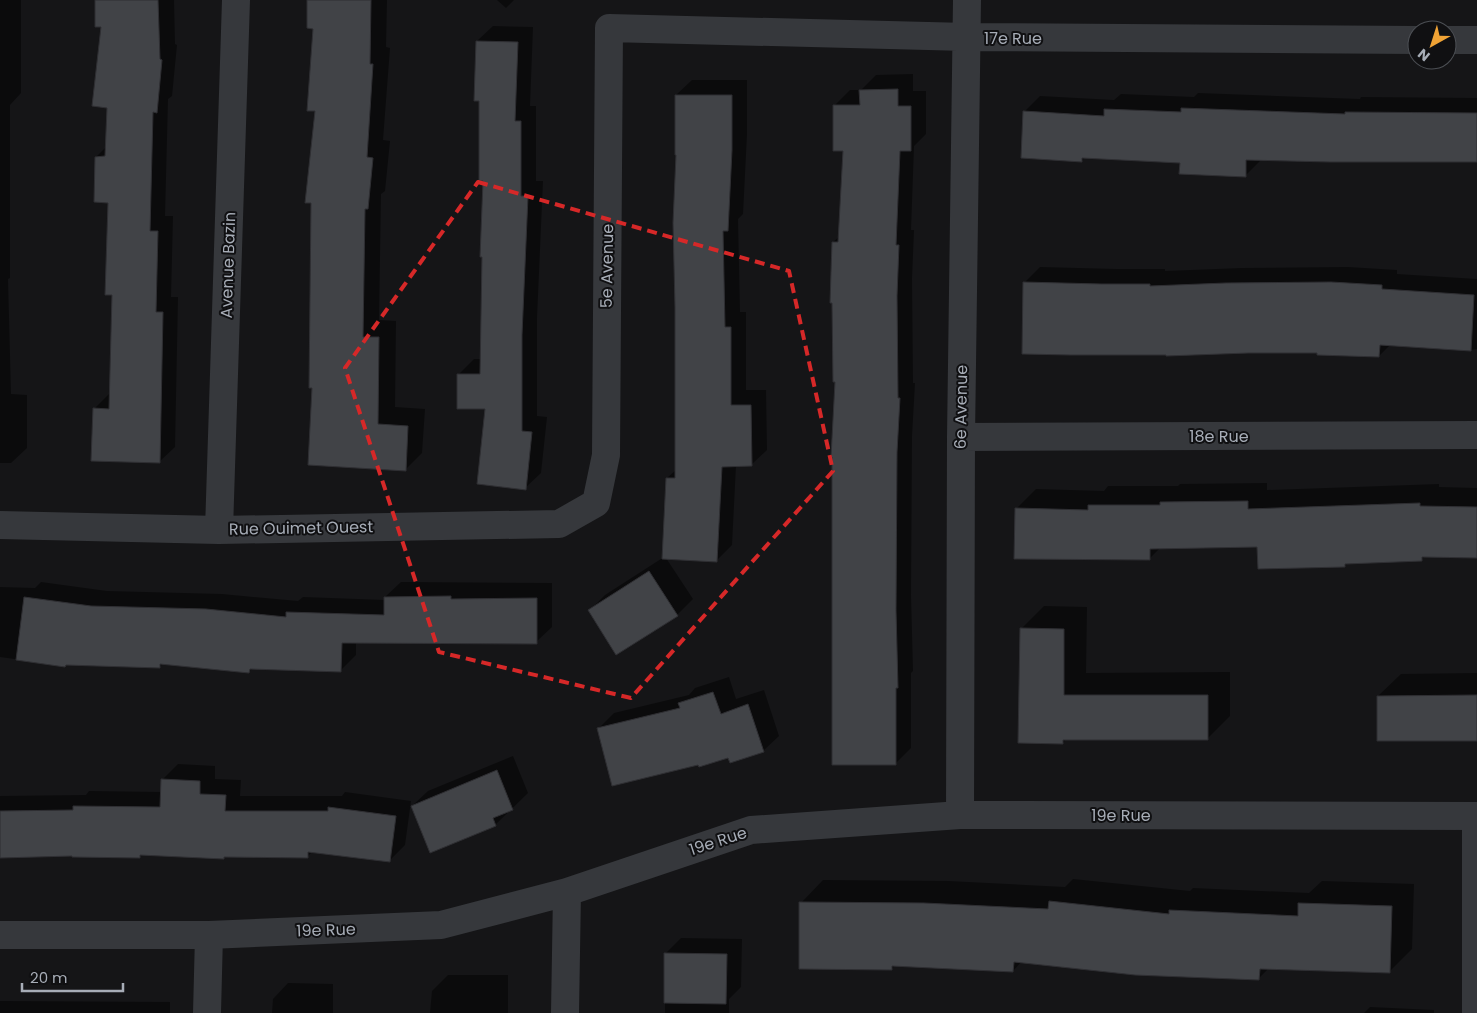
<svg xmlns="http://www.w3.org/2000/svg" width="1477" height="1013" viewBox="0 0 1477 1013" font-family="Poppins,sans-serif">
<rect width="100%" height="100%" fill="#151517"/>
<path fill="#0007" d="M 0,0 L 21,0 L 21,93 L 10,105 L 10,278 L 8,279 L 11,394 L 27,395 L 27,448 L 11,463 L 0,463 Z
M 96,0 L 174,0 L 175,44 L 177,45 L 172,96 L 168,99 L 165,216 L 173,216 L 171,297 L 178,297 L 175,447 L 159,462 L 94,409 L 110,393 L 114,294 L 109,202 L 96,157 L 107,146 L 108,107 L 103,26 Z
M 309,0 L 387,0 L 386,47 L 390,48 L 383,140 L 390,141 L 385,191 L 381,194 L 379,320 L 396,321 L 395,407 L 425,409 L 422,453 L 405,470 L 313,387 L 316,110 L 314,27 Z
M 497,0 L 514,0 L 506,8 Z
M 493,26 L 533,27 L 530,106 L 536,106 L 536,181 L 543,181 L 537,318 L 537,416 L 547,417 L 541,473 L 525,488 L 486,407 L 459,374 L 474,359 L 481,359 L 484,180 L 477,41 Z
M 913,74 L 913,91 L 926,91 L 926,134 L 914,146 L 911,230 L 914,230 L 912,279 L 913,383 L 915,383 L 912,436 L 911,595 L 913,671 L 911,673 L 911,748 L 895,764 L 836,381 L 833,242 L 840,236 L 844,150 L 834,106 L 850,90 L 861,90 L 876,75 Z
M 692,80 L 747,80 L 747,134 L 743,214 L 738,219 L 740,312 L 746,312 L 746,390 L 766,390 L 767,450 L 751,465 L 736,465 L 732,545 L 717,560 L 666,558 L 693,599 L 677,615 L 589,611 L 605,595 L 664,557 L 667,478 L 676,470 L 678,154 L 676,95 Z
M 1198,93 L 1360,99 L 1361,97 L 1477,98 L 1477,161 L 1261,160 L 1245,176 L 1181,162 L 1085,157 L 1082,161 L 1025,111 L 1040,96 L 1114,100 L 1121,94 L 1194,97 Z
M 1040,267 L 1117,269 L 1165,269 L 1165,271 L 1242,268 L 1348,267 L 1397,270 L 1397,274 L 1477,279 L 1477,349 L 1470,350 L 1390,345 L 1379,356 L 1318,352 L 1025,282 Z
M 1267,483 L 1267,490 L 1439,484 L 1439,487 L 1477,488 L 1477,557 L 1426,555 L 1422,559 L 1348,563 L 1345,566 L 1259,546 L 1161,547 L 1149,559 L 1016,509 L 1036,489 L 1104,491 L 1108,486 L 1178,486 L 1180,484 Z
M 41,582 L 107,591 L 222,594 L 298,601 L 303,597 L 385,600 L 385,597 L 401,582 L 552,583 L 552,627 L 536,642 L 356,642 L 356,655 L 340,671 L 253,668 L 249,672 L 163,663 L 160,667 L 67,664 L 65,666 L 0,657 L 0,587 L 35,588 Z
M 1044,606 L 1087,607 L 1086,673 L 1230,672 L 1230,716 L 1208,738 L 1066,739 L 1063,743 L 1021,629 Z
M 1477,673 L 1477,740 L 1378,696 L 1401,674 Z
M 729,677 L 736,699 L 764,690 L 779,736 L 763,751 L 729,756 L 598,729 L 614,713 L 689,695 L 695,688 Z
M 513,756 L 528,793 L 495,825 L 412,806 L 428,791 Z
M 178,764 L 215,766 L 215,779 L 241,780 L 240,796 L 342,796 L 345,792 L 411,801 L 405,845 L 390,860 L 313,851 L 307,857 L 142,854 L 140,856 L 74,855 L 0,856 L 0,796 L 86,795 L 89,791 L 162,792 L 162,780 Z
M 1073,879 L 1190,891 L 1193,888 L 1309,893 L 1322,881 L 1414,884 L 1412,949 L 1389,972 L 1269,968 L 1259,978 L 1022,961 L 1013,971 L 895,965 L 892,969 L 801,903 L 823,880 L 948,881 L 1065,887 Z
M 681,938 L 742,939 L 741,987 L 729,999 L 729,1013 L 665,1013 L 665,954 Z
M 448,975 L 508,975 L 508,1013 L 430,1013 L 432,991 Z
M 288,983 L 333,984 L 333,1013 L 272,1013 L 273,999 Z
M 0,1001 L 170,1002 L 170,1013 L 0,1013 Z
M 1370,1007 L 1434,1010 L 1434,1013 L 1364,1013 Z"/>
<path fill="#414347" stroke="#2f2f33" d="M 95,0 L 158,0 L 160,59 L 162,60 L 157,113 L 153,112 L 150,231 L 158,231 L 156,312 L 163,312 L 160,463 L 91,461 L 93,408 L 109,409 L 112,295 L 105,295 L 108,203 L 94,202 L 95,157 L 105,156 L 107,108 L 92,106 L 101,27 L 95,27 Z
M 307,0 L 371,0 L 370,64 L 373,64 L 367,157 L 373,158 L 368,209 L 365,209 L 363,337 L 379,337 L 378,424 L 408,426 L 406,471 L 308,465 L 312,388 L 309,388 L 311,203 L 305,203 L 315,111 L 307,111 L 313,29 L 307,28 Z
M 476,41 L 518,42 L 515,121 L 521,121 L 521,196 L 528,196 L 522,335 L 522,431 L 532,432 L 526,490 L 477,484 L 485,409 L 457,409 L 457,374 L 480,374 L 482,257 L 480,257 L 483,181 L 479,181 L 479,101 L 474,101 Z
M 898,89 L 898,106 L 911,106 L 911,151 L 900,151 L 896,245 L 899,245 L 897,296 L 898,398 L 900,398 L 897,452 L 896,611 L 898,688 L 896,688 L 896,765 L 832,765 L 832,457 L 831,457 L 835,382 L 833,382 L 832,303 L 830,303 L 832,242 L 838,242 L 843,151 L 833,151 L 833,105 L 860,105 L 859,90 Z
M 675,95 L 732,95 L 732,150 L 728,231 L 723,231 L 725,327 L 731,327 L 731,405 L 751,405 L 752,466 L 722,467 L 717,562 L 662,559 L 666,478 L 675,478 L 675,307 L 673,223 L 676,155 L 675,155 Z
M 1181,108 L 1345,114 L 1345,112 L 1477,113 L 1477,162 L 1330,162 L 1246,160 L 1246,177 L 1179,174 L 1180,163 L 1082,158 L 1082,162 L 1021,158 L 1023,111 L 1104,116 L 1104,109 L 1181,112 Z
M 1023,282 L 1101,284 L 1150,284 L 1150,286 L 1226,283 L 1331,282 L 1382,285 L 1382,289 L 1474,295 L 1471,351 L 1380,345 L 1379,357 L 1317,355 L 1317,353 L 1248,353 L 1166,356 L 1166,355 L 1071,355 L 1022,354 Z
M 1248,501 L 1248,509 L 1420,503 L 1420,506 L 1477,507 L 1477,558 L 1422,557 L 1422,561 L 1345,564 L 1345,567 L 1258,569 L 1257,547 L 1150,549 L 1150,560 L 1014,559 L 1015,508 L 1088,510 L 1088,505 L 1160,505 L 1160,502 Z
M 649,571 L 678,616 L 616,655 L 588,610 Z
M 451,596 L 451,599 L 537,598 L 537,644 L 342,643 L 341,672 L 250,669 L 249,673 L 160,664 L 160,668 L 66,665 L 65,667 L 16,660 L 24,597 L 91,606 L 206,609 L 286,617 L 286,612 L 384,615 L 384,597 Z
M 1020,628 L 1064,629 L 1064,695 L 1208,695 L 1208,740 L 1063,740 L 1063,744 L 1018,743 Z
M 713,692 L 721,714 L 748,704 L 764,752 L 730,763 L 728,758 L 699,767 L 698,765 L 612,786 L 597,728 L 680,708 L 678,703 Z
M 1477,695 L 1477,741 L 1377,741 L 1377,696 Z
M 497,770 L 513,810 L 493,818 L 496,826 L 430,853 L 411,806 Z
M 161,779 L 200,781 L 200,794 L 226,795 L 225,811 L 328,811 L 328,807 L 396,816 L 390,862 L 308,852 L 308,858 L 224,857 L 224,859 L 140,855 L 140,858 L 72,857 L 72,856 L 0,858 L 0,811 L 73,810 L 73,806 L 160,807 Z
M 1049,901 L 1169,914 L 1169,910 L 1298,916 L 1298,903 L 1392,906 L 1390,973 L 1260,969 L 1259,980 L 1135,975 L 1014,962 L 1013,972 L 892,966 L 892,970 L 799,969 L 799,902 L 924,903 L 1048,909 Z
M 664,953 L 727,954 L 726,1004 L 664,1003 Z"/>
<g fill="none" stroke-linecap="round" stroke-linejoin="round">
<path stroke="#36383c" stroke-width="28" d="M 1447,40 L 1477,40
M 961,437 L 1477,435
M 0,525 L 219,530 L 559,524 L 596,503 L 606,455 L 609,28 L 967,37 L 1417,40
M 219,530 L 236,0
M 960,815 L 961,437 L 967,0
M 1476,816 L 1476,1013
M 0,935 L 209,935 L 441,925 L 567,892 L 751,830 L 960,815 L 1477,816
M 207,1013 L 209,935
M 565,1013 L 567,892"/>
</g>
<path fill="none" stroke="#d62828" stroke-width="4" stroke-dasharray="10 6" stroke-linejoin="round" d="M 478,182 L 789,271 L 833,471 L 631,698 L 439,652 L 345,368 Z"/>
<g text-anchor="middle" dominant-baseline="central" stroke-width="4" stroke-linejoin="round" paint-order="stroke">
<g font-size="16" fill="#a7adb7" stroke="#101012">
<text x="1013" y="38">17e Rue</text>
<text transform="translate(228 265) rotate(-88)">Avenue Bazin</text>
<text transform="translate(607 266) rotate(-89)">5e Avenue</text>
<text transform="translate(961 407) rotate(-89)">6e Avenue</text>
<text x="1219" y="436">18e Rue</text>
<text transform="translate(301 528) rotate(-1)">Rue Ouimet Ouest</text>
<text x="1121" y="815">19e Rue</text>
<text transform="translate(718 841) rotate(-18)">19e Rue</text>
<text transform="translate(326 930) rotate(-2)">19e Rue</text>
</g>
</g>
<g transform="translate(1432 45) rotate(219)"><circle r="24" fill="#101012" stroke="#4c4f54"/>
<path d="M0-4L9 19L0 12L-9 19Z" fill="#f0a335"/>
<text y="-8" font-size="14" font-weight="bold" text-anchor="middle" fill="#a7adb7">N</text>
</g>
<path d="M22 983v8h101v-8" fill="none" stroke="#a7adb7" stroke-width="2.5"/>
<text x="30" y="983" font-size="15" fill="#a7adb7" stroke="#101012" stroke-width="4" paint-order="stroke">20 m</text>
</svg>
